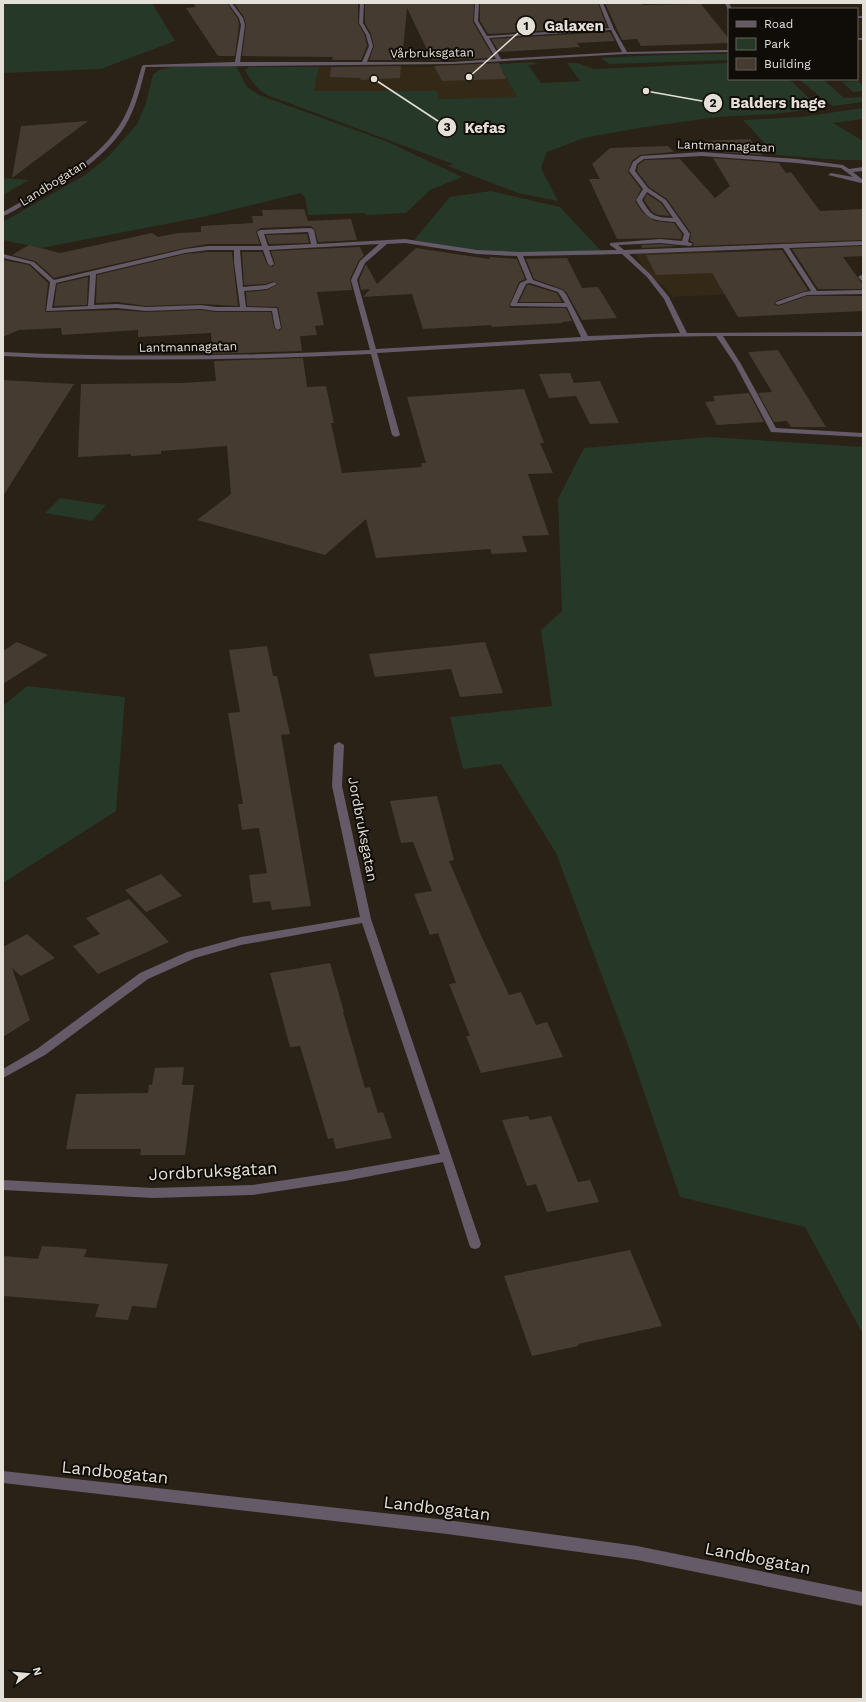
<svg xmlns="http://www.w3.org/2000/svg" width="866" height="1702" viewBox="0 0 866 1702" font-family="'Work Sans',sans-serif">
<rect width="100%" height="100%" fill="#2a2216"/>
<path fill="#342817" d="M 499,64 L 518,98 L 439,99 L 314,91 L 319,67 L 428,67 Z
M 715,250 L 738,289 L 737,294 L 672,297 L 665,287 L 648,275 L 635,253 Z"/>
<path fill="#263828" d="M 3,3 L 152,3 L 175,41 L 101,69 L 3,73 Z
M 682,54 L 729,54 L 729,60 L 609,64 L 601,58 Z
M 532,62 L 539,64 L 528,65 L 541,83 L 580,81 L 567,63 L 577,63 L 594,69 L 729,63 L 729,79 L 789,79 L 811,100 L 823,108 L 774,114 L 717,117 L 639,128 L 584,138 L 547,152 L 541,168 L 558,201 L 518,193 L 448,166 L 453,164 L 267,95 C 256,88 251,81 245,70 L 249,67 L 319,67 L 314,91 L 437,91 L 439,99 L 517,97 L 499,64 Z
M 236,66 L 247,87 L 259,95 L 388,142 L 462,177 L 430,190 L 406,213 L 366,215 L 365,213 L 308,215 L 305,197 L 301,193 L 202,217 L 41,248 L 3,240 L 3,222 L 85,175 L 109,156 L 137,124 L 145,106 L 153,75 L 159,70 L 172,67 Z
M 799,79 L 823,79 L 844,98 L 863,97 L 863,102 L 833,106 L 824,100 Z
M 858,81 L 863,86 L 863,91 L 853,92 L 842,82 Z
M 863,108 L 863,119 L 833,123 L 863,141 L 863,160 L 841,160 L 776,155 L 743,120 L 801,117 Z
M 3,178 L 29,180 L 3,195 Z
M 491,191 L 560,207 L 605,255 L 506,256 L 414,240 L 450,197 Z
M 709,437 L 863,447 L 863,1334 L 805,1227 L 680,1197 L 629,1048 L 556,853 L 501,764 L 463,769 L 450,717 L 552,706 L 541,630 L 562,611 L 558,499 L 584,448 Z
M 60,498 L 106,505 L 92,521 L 45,513 Z
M 27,686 L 125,697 L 116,811 L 3,883 L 3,706 Z"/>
<path fill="#463b30" d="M 193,3 L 227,3 L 238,19 L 239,25 L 235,56 L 218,56 L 186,8 L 196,7 Z
M 234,3 L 358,3 L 358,23 L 365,36 L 367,46 L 361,60 L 332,60 L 333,57 L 242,56 L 246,25 L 244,17 Z
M 365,3 L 474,3 L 473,22 L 494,58 L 432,60 L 407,8 L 402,60 L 369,60 L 374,46 L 371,34 L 365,23 Z
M 480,3 L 598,3 L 607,27 L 488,34 L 480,21 Z
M 605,3 L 642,3 L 642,5 L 701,4 L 729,39 L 729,43 L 641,46 L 637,39 L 622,40 Z
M 610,32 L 615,41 L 577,43 L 580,47 L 499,52 L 491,39 Z
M 499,63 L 506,79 L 442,81 L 434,66 Z
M 401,66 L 400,78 L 360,80 L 361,78 L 330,77 L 331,67 Z
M 88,121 L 12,178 L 21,126 Z
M 750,139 L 762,155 L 708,151 L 701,141 Z
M 668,146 L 674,152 L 640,155 L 632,161 L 628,172 L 641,189 L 635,201 L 643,213 L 655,221 L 674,223 L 682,234 L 681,239 L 660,238 L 617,239 L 589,179 L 600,179 L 592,164 L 610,148 Z
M 713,158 L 779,163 L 786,173 L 791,172 L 820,211 L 863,209 L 863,240 L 693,246 L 694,243 L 690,241 L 691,233 L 667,199 L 649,187 L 637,171 L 638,165 L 645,160 L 680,159 L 715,198 L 730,186 Z
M 647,194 L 661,203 L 670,216 L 658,215 L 652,212 L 644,200 Z
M 304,209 L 308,221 L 351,219 L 357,240 L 318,242 L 315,230 L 311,226 L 260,228 L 256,232 L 260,244 L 208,244 L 185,248 L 54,278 L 35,261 L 12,255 L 29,245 L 60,253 L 152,233 L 158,237 L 178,233 L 201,232 L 201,226 L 253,223 L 252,216 L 263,216 L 262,210 Z
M 307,234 L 309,243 L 269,244 L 266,235 Z
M 660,244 L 679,246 L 642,248 L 641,245 Z
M 863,246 L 863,256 L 843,257 L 863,285 L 863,289 L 818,289 L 792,249 Z
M 360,247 L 364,256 L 359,260 L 350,279 L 352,290 L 317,292 L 324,325 L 315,326 L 317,335 L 300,336 L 302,351 L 213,354 L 211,333 L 138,337 L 138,330 L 62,335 L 61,328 L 19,330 L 3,337 L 3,260 L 29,265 L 48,283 L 45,311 L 46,312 L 117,310 L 146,312 L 201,310 L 216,312 L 271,312 L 274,328 L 279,331 L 282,328 L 278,307 L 247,306 L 246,292 L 267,290 L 278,284 L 273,281 L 266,284 L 244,285 L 242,252 L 262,252 L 267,264 L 272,267 L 275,264 L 271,251 Z
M 416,248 L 489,259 L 490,257 L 517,259 L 525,279 L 519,282 L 509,306 L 511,308 L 566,308 L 572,321 L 562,322 L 562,323 L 492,327 L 491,325 L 423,329 L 412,294 L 363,297 L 370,289 L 361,290 L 359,280 L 366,264 L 377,284 Z
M 782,250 L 808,290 L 776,301 L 774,304 L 778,306 L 807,296 L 863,296 L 863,311 L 738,317 L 712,273 L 656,275 L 646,255 Z
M 208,252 L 232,252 L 238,306 L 201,304 L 146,306 L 117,302 L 96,303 L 97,275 L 185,254 Z
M 567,258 L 582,288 L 598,287 L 617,318 L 582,320 L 567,293 L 562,289 L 534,279 L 526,259 Z
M 88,277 L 87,305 L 54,306 L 57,284 Z
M 527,285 L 530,285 L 557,293 L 562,302 L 519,302 Z
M 778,350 L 826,427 L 791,427 L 787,421 L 774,422 L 758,393 L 772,392 L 748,352 Z
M 303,358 L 307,387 L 326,386 L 334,423 L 331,423 L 342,473 L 422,467 L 421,463 L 426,463 L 407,397 L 524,389 L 544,443 L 540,443 L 553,473 L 528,474 L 549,535 L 522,536 L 527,552 L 492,554 L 490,549 L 376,558 L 366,519 L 325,555 L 197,520 L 231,494 L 227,446 L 161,451 L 161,454 L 131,456 L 131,454 L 78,457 L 81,384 L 182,383 L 216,381 L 214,361 Z
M 570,373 L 574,383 L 600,381 L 619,423 L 590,424 L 576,396 L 549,398 L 539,374 Z
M 3,380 L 74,384 L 3,496 Z
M 749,393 L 764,422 L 717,425 L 705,402 L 715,401 L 713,396 Z
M 17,642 L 48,655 L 3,684 L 3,651 Z
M 485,642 L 503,693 L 460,697 L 451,669 L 375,677 L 369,654 Z
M 267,646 L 273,676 L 277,676 L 290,734 L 281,735 L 311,906 L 272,910 L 270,901 L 253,903 L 249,875 L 267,873 L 259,828 L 242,830 L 238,804 L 243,804 L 228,713 L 240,712 L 229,650 Z
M 437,796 L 454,860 L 449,861 L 480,933 L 509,995 L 521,992 L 536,1025 L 547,1022 L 563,1057 L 481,1073 L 466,1036 L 470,1036 L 449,984 L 456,983 L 438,933 L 430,935 L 414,894 L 432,891 L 413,842 L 401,843 L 390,801 Z
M 161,874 L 182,896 L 146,912 L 125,890 Z
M 129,899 L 169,942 L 98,974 L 73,946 L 100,934 L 86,918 Z
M 27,934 L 55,958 L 21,976 L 12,968 L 30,1020 L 3,1037 L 3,947 Z
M 330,963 L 344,1012 L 343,1012 L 365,1088 L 370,1087 L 378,1113 L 383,1112 L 392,1138 L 336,1149 L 333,1138 L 328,1139 L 300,1046 L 290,1047 L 270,973 Z
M 184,1067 L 182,1085 L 194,1085 L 185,1155 L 140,1155 L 141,1149 L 66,1149 L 76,1094 L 148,1093 L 149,1085 L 152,1085 L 155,1068 Z
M 528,1116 L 530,1120 L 551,1116 L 578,1182 L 590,1180 L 599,1202 L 547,1212 L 536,1184 L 527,1186 L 502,1120 Z
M 42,1246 L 87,1249 L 84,1257 L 168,1264 L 156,1308 L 132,1306 L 128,1320 L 95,1317 L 99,1304 L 3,1296 L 3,1256 L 38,1259 Z
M 630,1250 L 662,1326 L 578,1344 L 578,1346 L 532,1356 L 504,1276 Z"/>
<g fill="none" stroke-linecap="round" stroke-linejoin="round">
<path fill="#645a68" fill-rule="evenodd" d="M 228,3 L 232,3 L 243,18 L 245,25 L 240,62 L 362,62 L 369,46 L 366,35 L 359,23 L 360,3 L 364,3 L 363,23 L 370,35 L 373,46 L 367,62 L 452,62 L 496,59 L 474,21 L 475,3 L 479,3 L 478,21 L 487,36 L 609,28 L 599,3 L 603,3 L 614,29 L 627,52 L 729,50 L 729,52 L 625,54 L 452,64 L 142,67 L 144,65 L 235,62 L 241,25 L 239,18 ZM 611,30 L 622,52 L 501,59 L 489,38 Z
M 725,3 L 729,3 L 732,9 L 728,10 Z
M 857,16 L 863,16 L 863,18 L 857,18 Z
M 857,38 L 863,38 L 863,40 L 857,40 Z
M 702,152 L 797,159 L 843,165 L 849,169 L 863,167 L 863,171 L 853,172 L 863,180 L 863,182 L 861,183 L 828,175 L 831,173 L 853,177 L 841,168 L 797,163 L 702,156 L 644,159 L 637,164 L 635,171 L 648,188 L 666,200 L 690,234 L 688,242 L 693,244 L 690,246 L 660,243 L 618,245 L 624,250 L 863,241 L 863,245 L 789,248 L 817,291 L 863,290 L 863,294 L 807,295 L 778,305 L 775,303 L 776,302 L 804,292 L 811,291 L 783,248 L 629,254 L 651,275 L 669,297 L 687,333 L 863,332 L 863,336 L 723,336 L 741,364 L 776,428 L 863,433 L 863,437 L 771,432 L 735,364 L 716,336 L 653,337 L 377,353 L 400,435 L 396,437 L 392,435 L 371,354 C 248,360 126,362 3,356 L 3,352 C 125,358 247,356 370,350 L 351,280 L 360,261 L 379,244 L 269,250 L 274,264 L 271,266 L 268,264 L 263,250 L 240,250 L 243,287 L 266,285 L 274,282 L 277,284 L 267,289 L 244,291 L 246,307 L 277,308 L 281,328 L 278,330 L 275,328 L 272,311 L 216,311 L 201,309 L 146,311 L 117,308 L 46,311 L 50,282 L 30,264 L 3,258 L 3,254 L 34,262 L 54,280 L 185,249 L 208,246 L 262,246 L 257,232 L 260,230 L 311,228 L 314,230 L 317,244 L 405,239 L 477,250 L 519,252 L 617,250 L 610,245 L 610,243 L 660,239 L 682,241 L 684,234 L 675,222 C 652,220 648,221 636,200 L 643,189 L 629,171 L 633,162 L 641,156 ZM 647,192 L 662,202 L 673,218 C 654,217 652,217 642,200 ZM 308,232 L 311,244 L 268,246 L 264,234 ZM 405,243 L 477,254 L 517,256 L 527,280 L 520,283 L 510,305 L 511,306 L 567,307 L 581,337 L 376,349 L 357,280 L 365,263 L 387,244 ZM 208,250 L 234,250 L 234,262 L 240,307 L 216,307 L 201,305 L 146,307 L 117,304 L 94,305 L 96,274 L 185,253 ZM 622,254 L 647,277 L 664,299 L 680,333 L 588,336 L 566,294 L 562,290 L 533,280 L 523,256 ZM 90,275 L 88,306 L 52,308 L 56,283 ZM 530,283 L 558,292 L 565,303 L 517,303 L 526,284 Z
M 861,275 L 863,276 L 863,282 L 858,277 Z
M 339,742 L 344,745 L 342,786 L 371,919 L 481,1244 L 479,1248 L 475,1249 L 471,1248 L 469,1244 L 443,1162 L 345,1181 L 252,1195 L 153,1198 L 3,1190 L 3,1180 L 153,1188 L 252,1185 L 345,1171 L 440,1154 L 362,923 L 241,945 L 195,958 L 148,979 L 45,1055 L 3,1078 L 3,1069 L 37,1049 L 140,973 L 187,952 L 241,937 L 360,917 L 332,786 L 334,745 Z"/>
<path fill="#645a68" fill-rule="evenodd" d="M 144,65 L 146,66 C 141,86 136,108 125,126 C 103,161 65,182 30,201 C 21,206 12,213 3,216 L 3,212 C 44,189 93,166 119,126 C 131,108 136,86 142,66 Z
M 3,1471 L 447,1520 L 637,1546 L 863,1592 L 863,1606 L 637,1560 L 447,1534 L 3,1483 Z"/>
</g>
<g text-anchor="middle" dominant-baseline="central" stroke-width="4" stroke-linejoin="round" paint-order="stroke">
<g font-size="12" fill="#e4dfd7" stroke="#100c07">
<text transform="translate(432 53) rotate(-1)">Vårbruksgatan</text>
<text transform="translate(726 146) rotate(2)">Lantmannagatan</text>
<text transform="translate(53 183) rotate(-32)">Landbogatan</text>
<text transform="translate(188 347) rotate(-1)">Lantmannagatan</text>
</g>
<g font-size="14" fill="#e4dfd7" stroke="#100c07">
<text transform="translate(363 829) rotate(79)">Jordbruksgatan</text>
</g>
<g font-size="17" fill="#e4dfd7" stroke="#100c07">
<text transform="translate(213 1171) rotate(-3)">Jordbruksgatan</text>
<text transform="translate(115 1472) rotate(6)">Landbogatan</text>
<text transform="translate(437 1508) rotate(7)">Landbogatan</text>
<text transform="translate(758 1558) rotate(11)">Landbogatan</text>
</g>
</g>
<path fill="none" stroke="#e4dfd7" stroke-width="1.5" d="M469 77L526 26M646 91L713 103M374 79L447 127"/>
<g fill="#e4dfd7" stroke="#100c07" stroke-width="1.5">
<circle cx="469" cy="77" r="4"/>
<circle cx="646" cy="91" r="4"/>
<circle cx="374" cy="79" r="4"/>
<circle cx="526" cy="26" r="10"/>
<circle cx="713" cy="103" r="10"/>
<circle cx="447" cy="127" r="10"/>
</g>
<g font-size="12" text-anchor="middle" font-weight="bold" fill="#111">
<text x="526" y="30">1</text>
<text x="713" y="107">2</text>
<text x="447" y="131">3</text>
</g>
<g font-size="15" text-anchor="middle" font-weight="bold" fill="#e4dfd7" stroke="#100c07" stroke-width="4" stroke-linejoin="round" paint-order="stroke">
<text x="574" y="31">Galaxen</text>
<text x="778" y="108">Balders hage</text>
<text x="485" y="133">Kefas</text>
</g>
<rect width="866" height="1702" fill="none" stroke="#e4dfd7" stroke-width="8"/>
<rect x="728" y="8" width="130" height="72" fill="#100c07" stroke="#65605a"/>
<rect x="736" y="21" width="20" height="6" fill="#645a68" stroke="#65605a"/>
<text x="764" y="28" font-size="12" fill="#e4dfd7">Road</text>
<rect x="736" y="38" width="20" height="12" fill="#263828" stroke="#65605a"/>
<text x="764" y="48" font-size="12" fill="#e4dfd7">Park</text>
<rect x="736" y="58" width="20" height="12" fill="#463b30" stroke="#65605a"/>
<text x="764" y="68" font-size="12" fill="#e4dfd7">Building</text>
<g transform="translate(28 1674) rotate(74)" stroke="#100c07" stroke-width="3" paint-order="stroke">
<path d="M0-3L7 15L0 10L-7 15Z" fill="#e4dfd7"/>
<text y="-6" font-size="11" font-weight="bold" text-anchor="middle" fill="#e4dfd7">N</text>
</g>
</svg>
